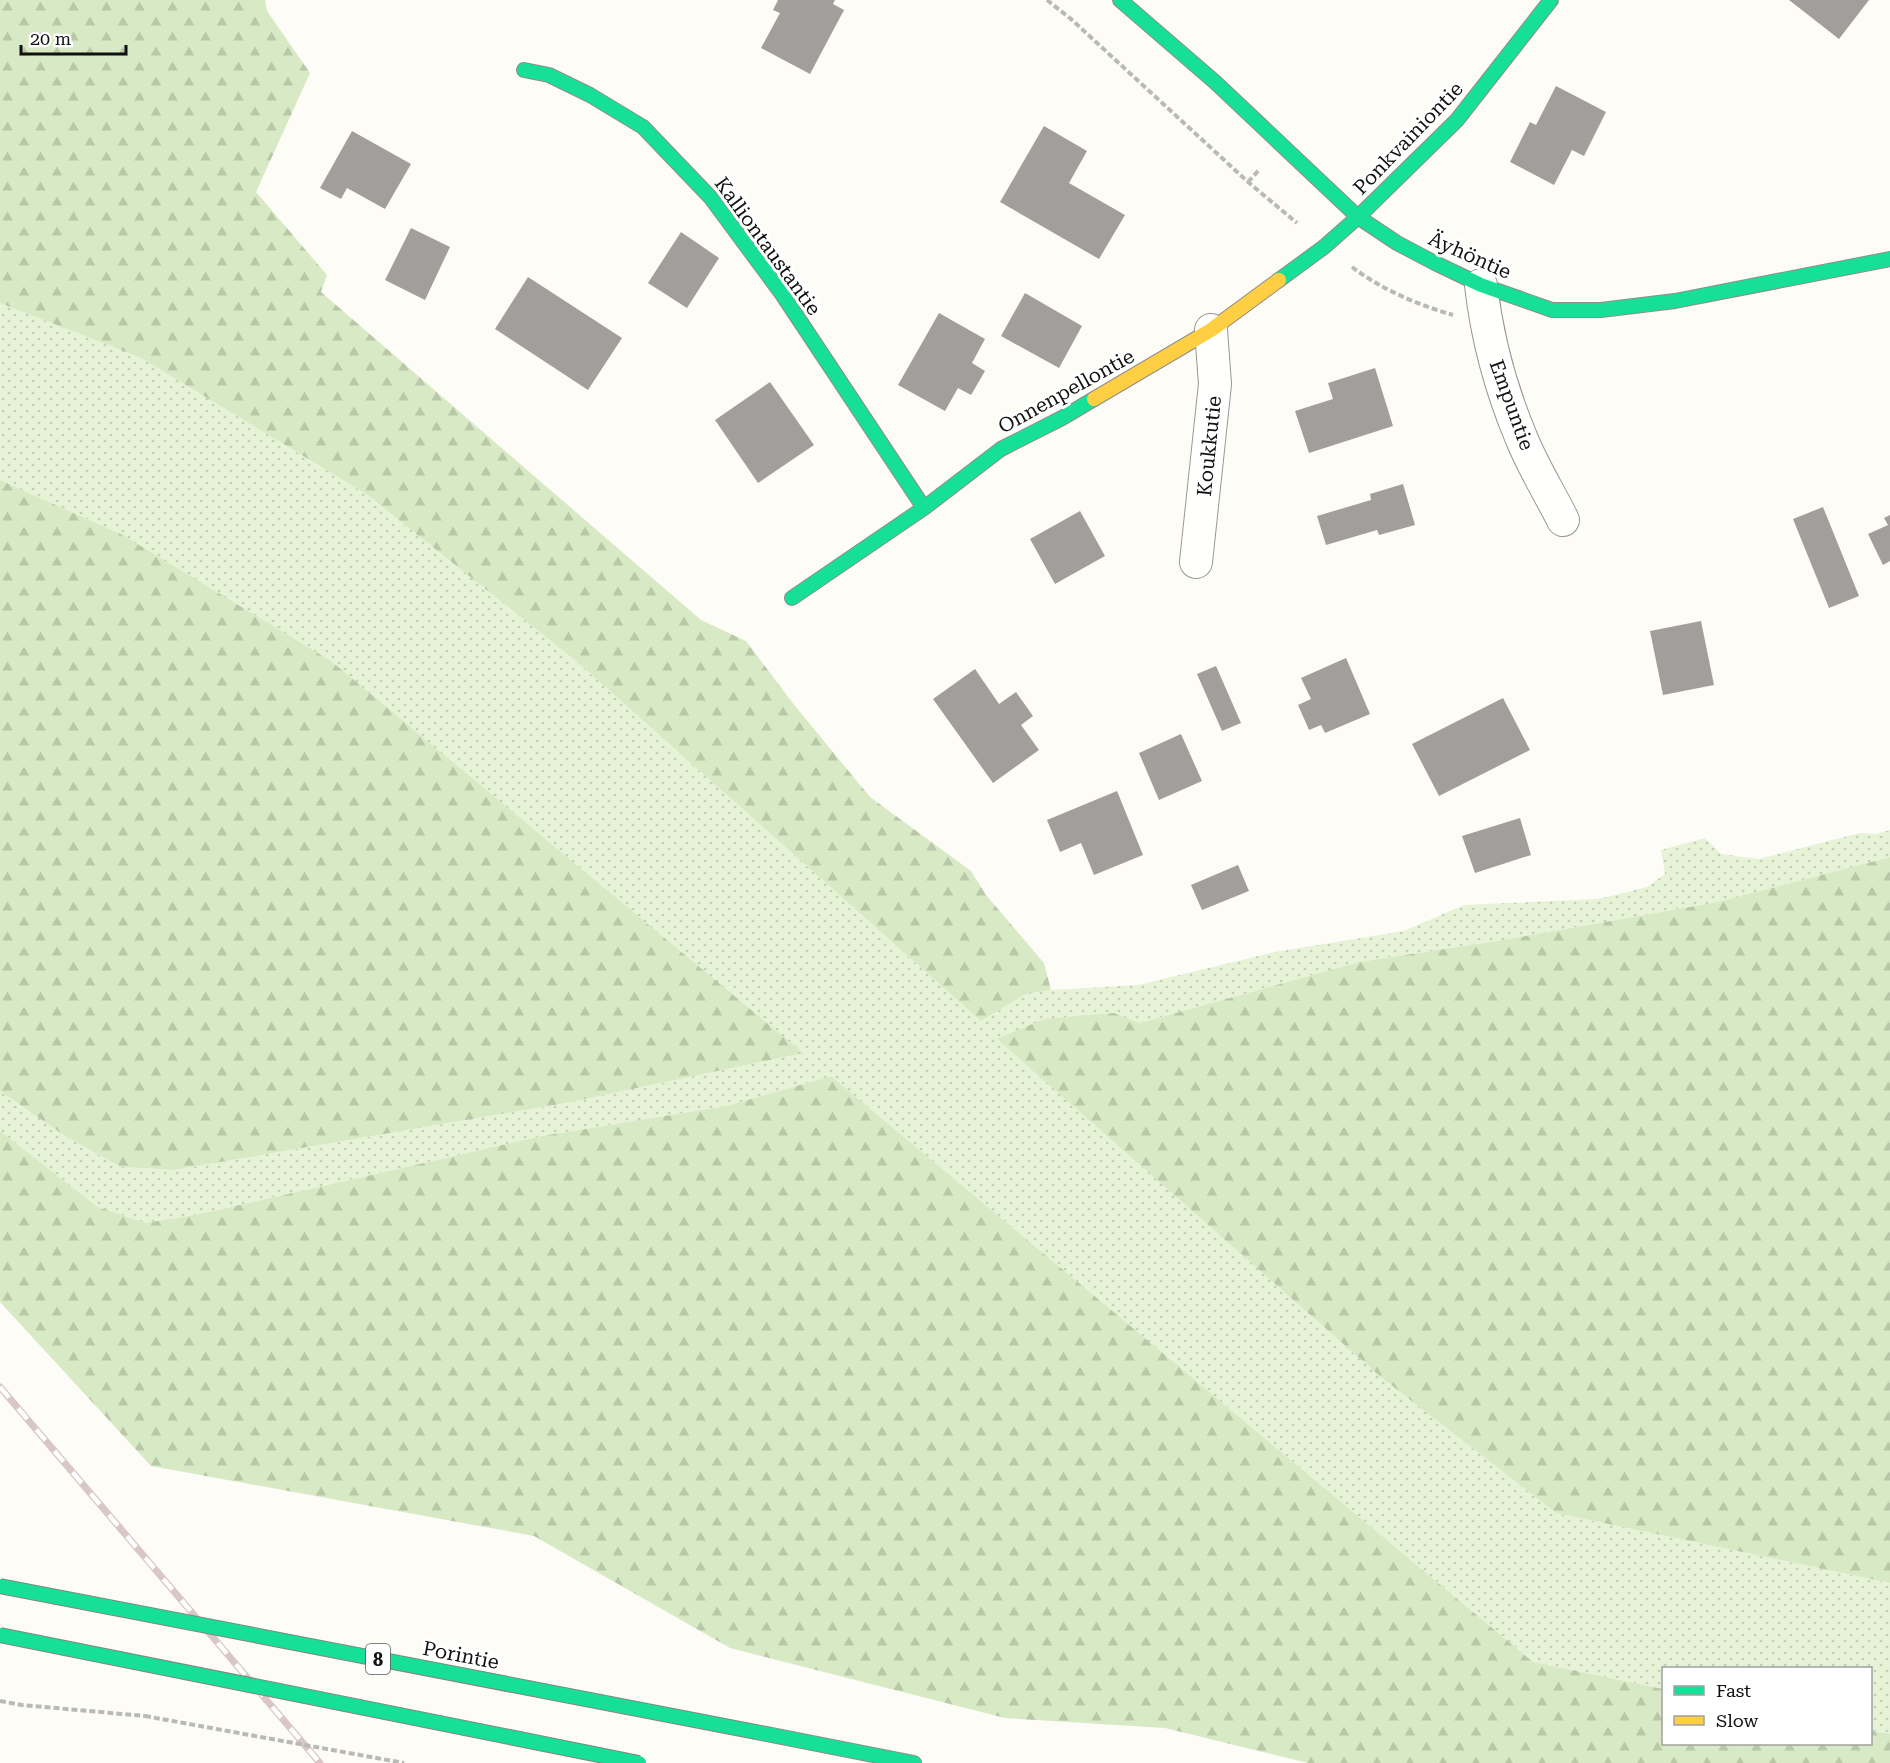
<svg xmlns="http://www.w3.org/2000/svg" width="1890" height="1763" viewBox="0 0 1890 1763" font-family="'Roboto Serif',serif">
<defs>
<pattern id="grass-dots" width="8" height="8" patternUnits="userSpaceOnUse" patternTransform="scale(1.5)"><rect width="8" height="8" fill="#e7f3d7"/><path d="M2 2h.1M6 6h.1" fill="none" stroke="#c5cfb8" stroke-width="1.8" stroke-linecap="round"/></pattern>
<pattern id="forest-firs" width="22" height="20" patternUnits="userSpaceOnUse" patternTransform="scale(1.5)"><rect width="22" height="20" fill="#d8eac5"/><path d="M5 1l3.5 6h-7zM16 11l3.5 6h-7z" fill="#b8c8a8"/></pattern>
</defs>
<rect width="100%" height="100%" fill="#fdfcf7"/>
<path fill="url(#grass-dots)" d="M 0,303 L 141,358 L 366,494 L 576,661 L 981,1021 L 1026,994 L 1051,990 L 1138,985 L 1275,952 L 1404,931 L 1464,905 L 1598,899 L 1647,887 L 1665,874 L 1661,850 L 1705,838 L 1721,854 L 1759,859 L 1860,833 L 1876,834 L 1890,830 L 1890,857 L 1718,902 L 1503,940 L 1359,962 L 1140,1023 L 1114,1013 L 998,1039 L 1382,1378 L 1556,1513 L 1890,1583 L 1890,1734 L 1871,1730 L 1870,1668 L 1664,1668 L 1663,1689 L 1533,1662 L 831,1076 L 726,1106 L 542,1136 L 200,1214 L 146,1223 L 98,1207 L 0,1131 L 0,1091 L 68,1138 L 121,1167 L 174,1170 L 566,1103 L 803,1053 L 121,534 L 0,480 Z"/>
<path fill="url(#forest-firs)" d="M 0,0 L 265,0 L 267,11 L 310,73 L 256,192 L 327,275 L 321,292 L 701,620 L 746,641 L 795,706 L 870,797 L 971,871 L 986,895 L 1044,963 L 1051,990 L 1026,994 L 981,1021 L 576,661 L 366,494 L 141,358 L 0,303 Z
M 0,480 L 121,534 L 331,661 L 803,1053 L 566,1103 L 174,1170 L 121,1167 L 68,1138 L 0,1091 Z
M 1890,857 L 1890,1583 L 1556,1513 L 1382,1378 L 997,1039 L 1044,1019 L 1114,1013 L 1140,1023 L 1359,962 L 1503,940 L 1718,902 Z
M 831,1076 L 1533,1662 L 1663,1689 L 1664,1744 L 1870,1744 L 1871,1730 L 1890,1734 L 1890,1763 L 1308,1763 L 1165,1728 L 1005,1718 L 730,1648 L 534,1536 L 151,1466 L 0,1302 L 0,1131 L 98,1207 L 146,1223 L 200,1214 L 542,1136 L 726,1106 Z"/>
<path fill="#a19f9c" d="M 778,0 L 835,0 L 833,4 L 844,10 L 810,74 L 761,48 L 780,13 L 773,10 Z
M 1789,0 L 1869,0 L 1839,39 Z
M 1556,86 L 1606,112 L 1584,156 L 1572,150 L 1554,185 L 1510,162 L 1530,122 L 1536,125 Z
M 1044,126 L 1087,151 L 1069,183 L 1125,215 L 1099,259 L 1000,202 Z
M 352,131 L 411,164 L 385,209 L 347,188 L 341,199 L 320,188 Z
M 411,228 L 450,247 L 425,300 L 385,280 Z
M 681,232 L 719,258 L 687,308 L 648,283 Z
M 528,277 L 622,338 L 588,390 L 495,329 Z
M 1025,293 L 1082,326 L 1059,368 L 1001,336 Z
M 939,313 L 985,339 L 972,363 L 985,371 L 971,395 L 958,388 L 945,411 L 898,385 Z
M 1375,368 L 1393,426 L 1309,453 L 1295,411 L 1333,399 L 1328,383 Z
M 770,382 L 814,445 L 758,483 L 715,420 Z
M 1403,484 L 1415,525 L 1379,535 L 1377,530 L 1326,545 L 1317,516 L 1371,500 L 1370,494 Z
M 1823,507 L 1859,596 L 1829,608 L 1793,519 Z
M 1080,511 L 1105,556 L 1055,584 L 1030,539 Z
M 1890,515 L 1890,561 L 1883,565 L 1868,534 L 1888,525 L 1884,518 Z
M 1701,621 L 1714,685 L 1663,695 L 1650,631 Z
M 1346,658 L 1370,714 L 1325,733 L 1321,725 L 1309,730 L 1298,705 L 1311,699 L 1301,678 Z
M 1216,666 L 1241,723 L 1222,731 L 1197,674 Z
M 975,669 L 999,704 L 1016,692 L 1033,716 L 1021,725 L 1039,750 L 993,783 L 933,699 Z
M 1503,698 L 1530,750 L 1439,796 L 1412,744 Z
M 1181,734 L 1202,781 L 1159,800 L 1139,753 Z
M 1117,791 L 1143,855 L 1094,875 L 1081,843 L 1060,852 L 1047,820 Z
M 1520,818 L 1531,855 L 1475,873 L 1462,836 Z
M 1238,865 L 1249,891 L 1202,910 L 1191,885 Z"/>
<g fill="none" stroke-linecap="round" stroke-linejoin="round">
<defs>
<path id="street" d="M 1481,285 C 1487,338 1500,387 1521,437 C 1532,465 1549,492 1563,520
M 1196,562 L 1215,384 L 1211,330"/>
<path id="fast" d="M 1120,0 L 1215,82 L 1358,217 L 1397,243 L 1435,263 L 1481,285 L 1552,310 L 1601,310 L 1675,301 L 1890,259
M 524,70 L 549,75 L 590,95 L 643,127 L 711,198 L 782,294 L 924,508
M 1279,280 L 1324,247 L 1358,217 L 1457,120 L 1551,0
M 792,598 L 924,508 L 1001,449 L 1062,418 L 1094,399
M 756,1732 L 914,1763"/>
<path id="slow" d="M 1094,399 L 1211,330 L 1279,280"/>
</defs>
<use href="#street" stroke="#979795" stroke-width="34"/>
<use href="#fast" stroke="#8e8d8b" stroke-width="16"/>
<use href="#slow" stroke="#8e8d8b" stroke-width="16"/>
<path stroke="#b9b9b8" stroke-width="4" stroke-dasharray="6 3" stroke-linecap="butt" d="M 1047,0 L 1071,19 L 1248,182 L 1297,223
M 1248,182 L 1259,170
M 1352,267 C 1381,289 1418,305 1453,315
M 0,1701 L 22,1705 L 145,1716"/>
<use href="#street" stroke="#fffffe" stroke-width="32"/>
<use href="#fast" stroke="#16e098" stroke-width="14"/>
<use href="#slow" stroke="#ffcf43" stroke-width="14"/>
<defs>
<path id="rail" d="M 0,1387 L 320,1763"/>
</defs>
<use href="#rail" stroke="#d9c6c7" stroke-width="7"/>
<use href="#rail" stroke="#fff" stroke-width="4.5" stroke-dasharray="14" stroke-linecap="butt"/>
<defs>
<path id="fast-bridge" d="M 0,1586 L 756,1732
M 0,1635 L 639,1763"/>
</defs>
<use href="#fast-bridge" stroke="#858482" stroke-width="16" stroke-linecap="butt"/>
<path stroke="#b9b9b8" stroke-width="4" stroke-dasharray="6 3" stroke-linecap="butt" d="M 145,1716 L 404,1763"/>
<use href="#fast-bridge" stroke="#16e098" stroke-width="14"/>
</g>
<g text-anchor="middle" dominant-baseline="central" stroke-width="6" stroke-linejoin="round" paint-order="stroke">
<rect fill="#fff" stroke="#585858" stroke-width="1.5" x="366" y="1644" width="24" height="30" rx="4.5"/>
<g font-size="18" font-weight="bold" fill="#111">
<text x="378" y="1659">8</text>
</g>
<g font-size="20" fill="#111" stroke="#fff">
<text transform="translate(1408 138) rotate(-46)">Ponkvainiontie</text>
<text transform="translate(768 246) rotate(54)">Kalliontaustantie</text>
<text transform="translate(1470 255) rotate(24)">Äyhöntie</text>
<text transform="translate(1066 391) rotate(-29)">Onnenpellontie</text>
<text transform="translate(1512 405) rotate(70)">Empuntie</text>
<text transform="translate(1209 446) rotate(-84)">Koukkutie</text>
<text transform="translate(461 1655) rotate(11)">Porintie</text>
</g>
</g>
<rect x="1662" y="1667" width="210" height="78" fill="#ffffff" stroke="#a0a0a0" stroke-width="1.5"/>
<rect x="1674" y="1686" width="30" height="9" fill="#16e098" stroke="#a0a0a0" stroke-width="1.5"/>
<text x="1716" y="1697" font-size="18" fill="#111111">Fast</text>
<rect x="1674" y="1716" width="30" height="9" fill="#ffcf43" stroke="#a0a0a0" stroke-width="1.5"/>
<text x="1716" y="1727" font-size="18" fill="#111111">Slow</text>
<path d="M21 45v9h105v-9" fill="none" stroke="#111111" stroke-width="3"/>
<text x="30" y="45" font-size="18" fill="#111111" stroke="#ffffff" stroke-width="4.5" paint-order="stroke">20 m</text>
</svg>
